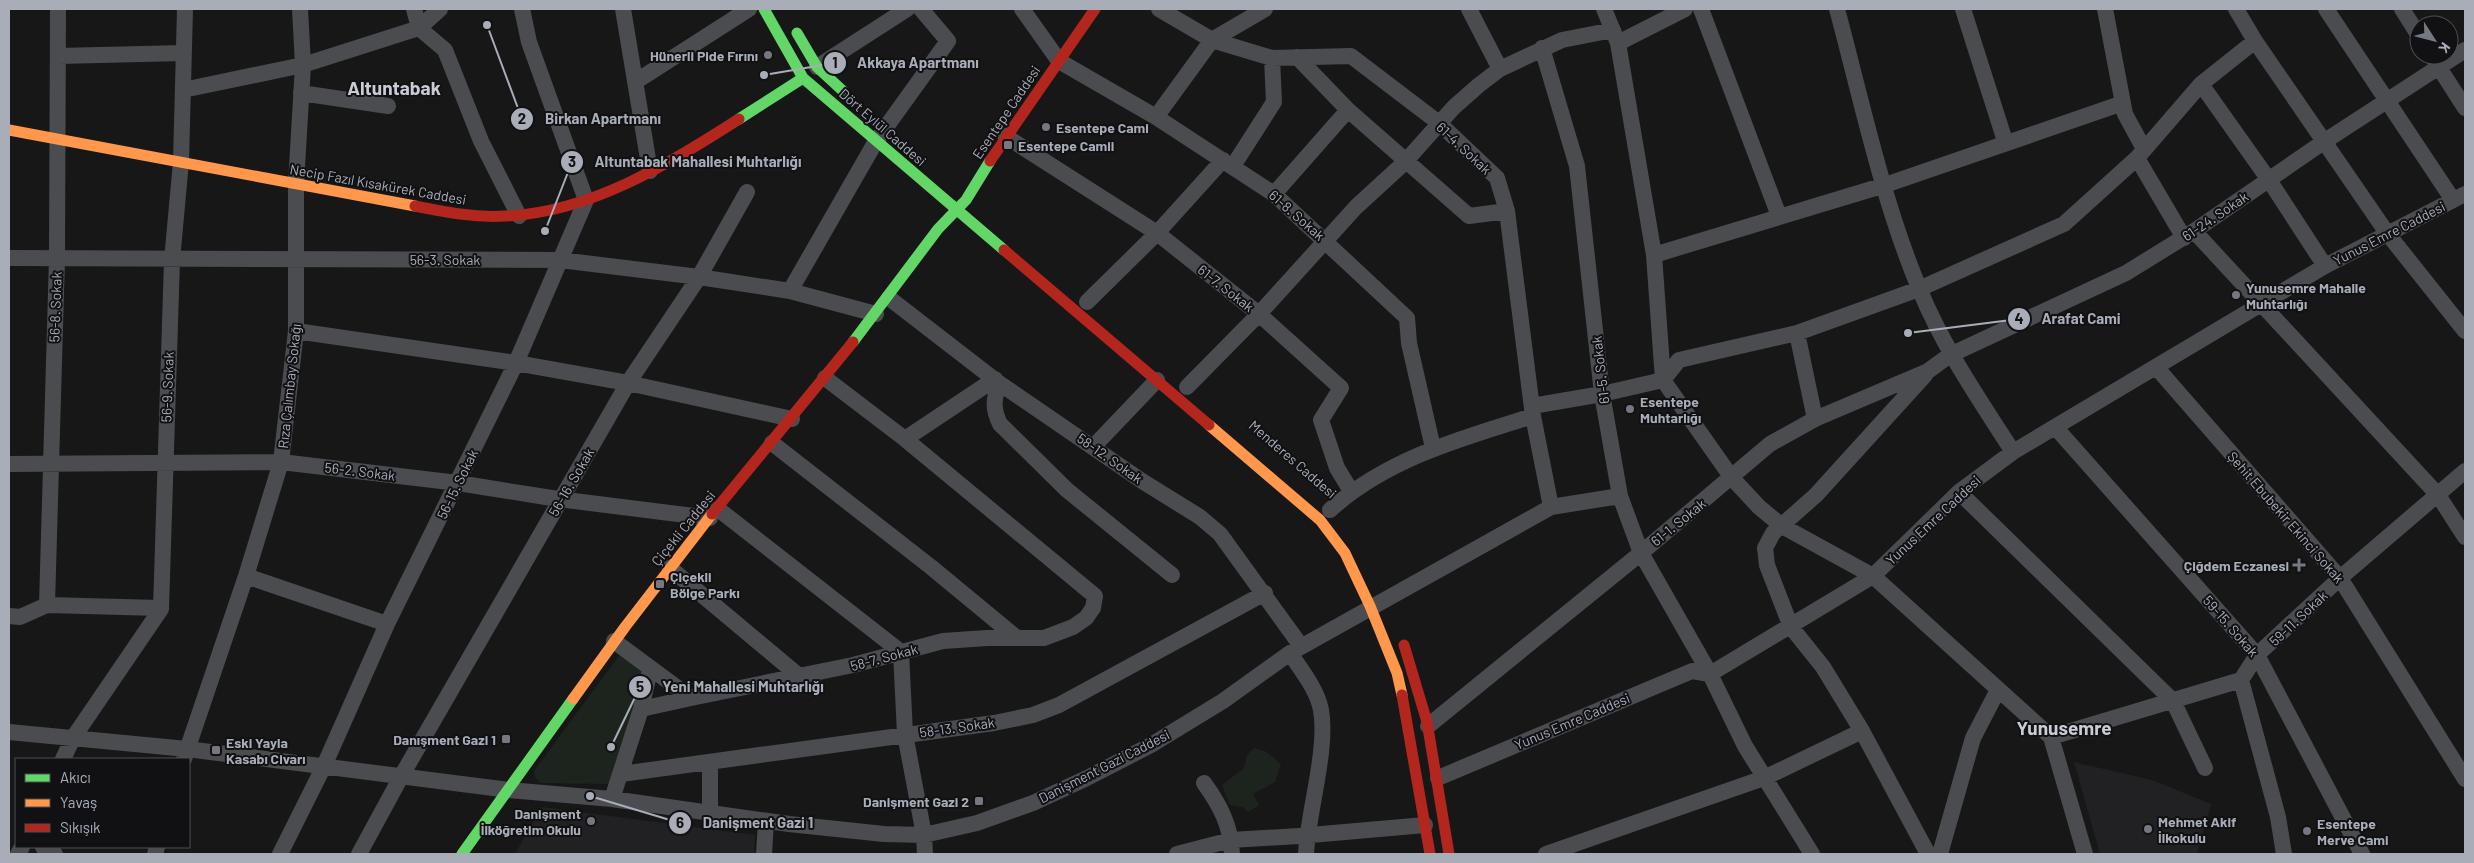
<svg xmlns="http://www.w3.org/2000/svg" width="2474" height="863" viewBox="0 0 2474 863" font-family="Barlow,sans-serif">
<rect width="100%" height="100%" fill="#171717"/>
<path fill="#212123" d="M 2074,762 L 2152,780 L 2211,804 L 2197,854 L 2100,854 Z
M 542,807 L 755,835 L 754,854 L 515,854 Z"/>
<path fill="#1d241e" d="M 621,653 L 646,676 L 611,784 L 540,783 L 535,778 L 534,771 Z
M 1254,748 L 1265,751 L 1281,764 L 1275,782 L 1253,794 L 1259,805 L 1248,812 L 1243,807 L 1230,805 L 1222,785 L 1244,768 L 1247,755 Z"/>
<g fill="none" stroke-linecap="round" stroke-linejoin="round">
<path stroke="#4b4c50" stroke-width="16" d="M 414,9 L 419,28 L 445,50 L 481,141 L 519,216
M 623,9 L 650,171
M 1022,9 L 1059,61 L 1156,117 L 1274,194 L 1407,318 L 1409,343 L 1433,448
M 1159,9 L 1212,40 L 1272,58 L 1351,56 L 1439,123 L 1497,178 L 1507,211 L 1533,416 L 1551,507
M 1469,9 L 1500,69
M 1604,9 L 1618,43 L 1654,255 L 1663,380 L 1732,478 L 1759,507 L 1782,526 L 1873,576 L 2051,737 L 2085,854
M 1701,9 L 1779,216
M 1837,9 C 1862,102 1882,199 1919,288 C 1943,347 1979,399 2013,452
M 1963,9 L 2005,141
M 2105,9 L 2125,114 L 2144,149
M 2236,9 L 2255,41 L 2387,233 L 2465,331
M 2326,9 L 2453,200
M 2402,9 L 2419,36
M 1618,43 L 1685,9
M 1542,48 L 1577,166 L 1602,394 L 1620,496 L 1641,553 L 1710,674 L 1745,746 L 1812,854
M 2431,55 L 2465,108
M 58,56 L 183,53
M 1297,57 L 1348,110 L 1469,216 L 1507,211
M 817,67 L 907,9
M 635,82 L 749,9
M 2201,84 L 2269,180 L 2325,266
M 183,90 L 303,65 L 419,28 L 440,9
M 301,93 L 388,106
M 1156,117 L 1212,40 L 1265,9
M 1005,136 L 1157,233 L 1259,314 L 1341,388 L 1321,420 L 1337,468 L 1351,491
M 2137,158 L 2184,238
M 1233,166 L 1274,102 L 1272,58
M 1274,194 L 1348,110
M 2194,231 L 2438,495 L 2465,537
M 1654,255 L 1885,185 L 2123,103
M 9,258 L 560,260 L 699,277 L 790,291 L 876,314
M 790,291 L 876,141 L 948,41 L 921,9
M 889,298 L 999,383 L 1142,481 L 1200,517 L 1220,534 L 1301,646
M 1087,302 L 1157,233 L 1223,160
M 296,331 L 516,363 L 628,383 L 792,419
M 1797,333 L 1815,419
M 2156,367 L 2340,578 L 2465,779
M 1925,375 L 1816,495 L 1773,533 L 1765,548 L 1767,565 L 1791,627 L 1823,667 L 1862,731 L 1928,854
M 999,383 C 994,399 992,408 1000,424 L 1067,490 L 1172,575
M 1187,387 L 1259,314 L 1356,207 L 1404,163 L 1454,107 L 1479,85 L 1500,69 L 1562,40 L 1613,30
M 1532,406 L 1602,394 L 1663,380 L 1679,360 L 1797,333 L 1919,289 L 2064,224 L 2137,158 L 2201,84 L 2255,41
M 2056,428 L 2257,655 L 2362,854
M 905,439 L 995,379
M 772,443 L 931,567 L 1017,638
M 1094,446 L 1157,380
M 9,464 L 281,462 L 458,483 L 558,499 L 710,518
M 1959,492 L 2173,701 L 2205,768
M 718,509 L 901,652 L 905,734 L 924,835 L 925,854
M 1330,510 C 1386,459 1462,438 1533,416
M 670,568 L 799,676
M 246,576 L 387,624
M 47,605 L 57,258 L 58,9
M 9,616 L 20,617 L 47,605 L 160,608
M 614,641 L 691,698 L 853,665 L 943,641 L 987,638 L 1044,638 L 1073,627 L 1086,618 L 1093,608 L 1095,596 L 905,439 L 825,378
M 1290,653 C 1301,670 1317,689 1321,710 C 1328,750 1308,811 1306,854
M 2241,680 L 2278,817 L 2284,854
M 641,709 L 691,698
M 1428,726 L 1641,553 L 1770,444 L 1815,419 L 1928,371 L 1950,355 L 2126,273 L 2194,231 L 2325,141 L 2465,50
M 9,732 L 187,749 L 509,790 L 612,799 L 789,824 L 884,834 L 924,835 L 977,823 L 1033,803 L 1087,778 L 1151,745 L 1223,701 L 1290,653 L 1551,507 L 1620,496
M 2051,737 L 2241,680 L 2257,655 L 2340,578 L 2465,471
M 63,759 L 73,738 L 161,609 L 172,260 L 181,162 L 185,9
M 184,759 L 246,576 L 281,462 L 296,331 L 296,184 L 303,65 L 300,9
M 621,774 L 994,723 L 1033,715 L 1059,705 L 1265,593
M 1438,778 L 1692,671 L 1710,674 L 1873,576 L 1959,492 L 2013,452 L 2325,266 L 2465,194
M 1204,783 C 1220,805 1231,826 1232,854
M 612,799 L 641,709 L 650,670
M 710,812 L 710,763
M 43,847 L 55,854
M 18,854 L 22,847
M 155,854 L 157,847
M 280,854 L 324,766 L 387,624 L 516,363 L 586,200 L 529,42 L 522,9
M 359,854 L 402,775 L 628,383 L 699,277 L 747,192
M 764,854 L 766,821
M 1177,854 L 1231,840 L 1299,836 L 1425,825
M 1546,854 L 1764,778 L 1862,731
M 1940,854 L 1973,738 L 1998,690"/>
<path stroke="#63d668" stroke-width="11" d="M 764,9 L 803,78 L 1004,250
M 797,33 L 817,67 L 843,91
M 739,119 L 803,78
M 853,342 L 938,229 L 966,200 L 990,161
M 462,854 L 573,699"/>
<path stroke="#ff974d" stroke-width="11" d="M 9,130 L 415,206
M 1209,425 L 1320,520 L 1345,553 L 1370,606 L 1397,673 L 1402,695
M 573,699 L 625,627 L 712,514"/>
<path stroke="#b3261e" stroke-width="11" d="M 990,161 L 1095,9
M 415,206 C 445,212 475,218 505,216 C 590,213 670,163 739,119
M 1004,250 L 1209,425
M 712,514 L 853,342
M 1404,645 L 1427,722 L 1449,854
M 1402,695 L 1430,854"/>
</g>
<g fill="#757880" stroke="#111113" stroke-width="2">
<circle cx="768" cy="55" r="5"/>
<circle cx="1046" cy="127" r="5"/>
<rect x="1003" y="140" width="10" height="10" rx="2.5"/>
<circle cx="2236" cy="295" r="5"/>
<circle cx="1630" cy="409" r="5"/>
<path d="M2296.5 557.5h5v5h5v5h-5v5h-5v-5h-5v-5h5z"/>
<rect x="655" y="579" width="10" height="10" rx="2.5"/>
<rect x="501" y="734" width="10" height="10" rx="2.5"/>
<rect x="211" y="745" width="10" height="10" rx="2.5"/>
<rect x="974" y="796" width="10" height="10" rx="2.5"/>
<circle cx="591" cy="821" r="5"/>
<circle cx="2148" cy="829" r="5"/>
<circle cx="2307" cy="831" r="5"/>
</g>
<g text-anchor="middle" dominant-baseline="central" stroke-width="4" stroke-linejoin="round" paint-order="stroke">
<g font-size="14" font-weight="bold" fill="#a8adb8" stroke="#111113" text-anchor="start">
<text x="758" y="55" text-anchor="end">Hünerli Pide Fırını</text>
<text x="1056" y="127">Esentepe Cami</text>
<text x="1018" y="145">Esentepe Camii</text>
<text x="2246" y="287">Yunusemre Mahalle<tspan x="2246" dy="16">Muhtarlığı</tspan></text>
<text x="1640" y="401">Esentepe<tspan x="1640" dy="16">Muhtarlığı</tspan></text>
<text x="2289" y="565" text-anchor="end">Çiğdem Eczanesi</text>
<text x="670" y="576">Çiçekli<tspan x="670" dy="16">Bölge Parkı</tspan></text>
<text x="496" y="739" text-anchor="end">Danışment Gazi 1</text>
<text x="226" y="742">Eski Yayla<tspan x="226" dy="16">Kasabı Civarı</tspan></text>
<text x="969" y="801" text-anchor="end">Danişment Gazi 2</text>
<text x="581" y="813" text-anchor="end">Danişment<tspan x="581" dy="16">İlköğretim Okulu</tspan></text>
<text x="2158" y="821">Mehmet Akif<tspan x="2158" dy="16">İlkokulu</tspan></text>
<text x="2317" y="823">Esentepe<tspan x="2317" dy="16">Merve Cami</tspan></text>
</g>
<g font-size="14" fill="#a8adb8" stroke="#111113">
<text transform="translate(1006 112) rotate(-56)">Esentepe Caddesi</text>
<text transform="translate(883 127) rotate(41)">Dört Eylül Caddesi</text>
<text transform="translate(1464 148) rotate(43)">61-4. Sokak</text>
<text transform="translate(378 184) rotate(10)">Necip Fazıl Kısakürek Caddesi</text>
<text transform="translate(1297 215) rotate(41)">61-8. Sokak</text>
<text transform="translate(2215 216) rotate(-34)">61-24. Sokak</text>
<text transform="translate(2389 233) rotate(-27)">Yunus Emre Caddesi</text>
<text x="445" y="259">56-3. Sokak</text>
<text transform="translate(1226 288) rotate(38)">61-7. Sokak</text>
<text transform="translate(55 307) rotate(-88)">56-8. Sokak</text>
<text transform="translate(1600 370) rotate(-97)">61-5. Sokak</text>
<text transform="translate(289 386) rotate(-84)">Rıza Çalımbay Sokağı</text>
<text transform="translate(167 387) rotate(-88)">56-9. Sokak</text>
<text transform="translate(1110 458) rotate(35)">58-12. Sokak</text>
<text transform="translate(1293 459) rotate(41)">Menderes Caddesi</text>
<text transform="translate(360 471) rotate(7)">56-2. Sokak</text>
<text transform="translate(571 482) rotate(-60)">56-16. Sokak</text>
<text transform="translate(457 484) rotate(-64)">56-15. Sokak</text>
<text transform="translate(2286 517) rotate(49)">Şehit Ebubekir Ekinci Sokak</text>
<text transform="translate(1933 520) rotate(-43)">Yunus Emre Caddesi</text>
<text transform="translate(1678 522) rotate(-39)">61-1. Sokak</text>
<text transform="translate(683 528) rotate(-51)">Çiçekli Caddesi</text>
<text transform="translate(2298 618) rotate(-43)">59-11. Sokak</text>
<text transform="translate(2231 626) rotate(49)">59-15. Sokak</text>
<text transform="translate(884 657) rotate(-15)">58-7. Sokak</text>
<text transform="translate(1572 721) rotate(-23)">Yunus Emre Caddesi</text>
<text transform="translate(957 727) rotate(-8)">58-13. Sokak</text>
<text transform="translate(1104 766) rotate(-27)">Danişment Gazi Caddesi</text>
</g>
<g font-size="19" font-weight="bold" fill="#c9ccd4" stroke="#111113">
<text x="394" y="87">Altuntabak</text>
<text x="2064" y="727">Yunusemre</text>
</g>
</g>
<path fill="none" stroke="#a8adb8" stroke-width="2" d="M764 75L835 63M487 25L522 119M545 231L572 162M1908 333L2019 319M611 747L640 687M590 796L680 823"/>
<g fill="#a8adb8" stroke="#111113" stroke-width="2">
<circle cx="764" cy="75" r="5"/>
<circle cx="487" cy="25" r="5"/>
<circle cx="545" cy="231" r="5"/>
<circle cx="1908" cy="333" r="5"/>
<circle cx="611" cy="747" r="5"/>
<circle cx="590" cy="796" r="5"/>
<circle cx="835" cy="63" r="12"/>
<circle cx="522" cy="119" r="12"/>
<circle cx="572" cy="162" r="12"/>
<circle cx="2019" cy="319" r="12"/>
<circle cx="640" cy="687" r="12"/>
<circle cx="680" cy="823" r="12"/>
</g>
<g font-size="15" text-anchor="middle" font-weight="bold" fill="#111">
<text x="835" y="68">1</text>
<text x="522" y="124">2</text>
<text x="572" y="167">3</text>
<text x="2019" y="324">4</text>
<text x="640" y="692">5</text>
<text x="680" y="828">6</text>
</g>
<g font-size="15" text-anchor="middle" font-weight="bold" fill="#a8adb8" stroke="#111113" stroke-width="4" stroke-linejoin="round" paint-order="stroke">
<text x="918" y="68">Akkaya Apartmanı</text>
<text x="603" y="124">Birkan Apartmanı</text>
<text x="698" y="167">Altuntabak Mahallesi Muhtarlığı</text>
<text x="2081" y="324">Arafat Cami</text>
<text x="743" y="692">Yeni Mahallesi Muhtarlığı</text>
<text x="758" y="828">Danişment Gazi 1</text>
</g>
<rect width="2474" height="863" fill="none" stroke="#a8adb8" stroke-width="20"/>
<rect x="15" y="758" width="175" height="90" fill="#111113" stroke="#4d4f55"/>
<rect x="25" y="774" width="25" height="8" fill="#63d668" stroke="#4d4f55"/>
<text x="60" y="783" font-size="15" fill="#a8adb8">Akıcı</text>
<rect x="25" y="799" width="25" height="8" fill="#ff974d" stroke="#4d4f55"/>
<text x="60" y="808" font-size="15" fill="#a8adb8">Yavaş</text>
<rect x="25" y="824" width="25" height="8" fill="#b3261e" stroke="#4d4f55"/>
<text x="60" y="833" font-size="15" fill="#a8adb8">Sıkışık</text>
<g transform="translate(2434 40) rotate(126)"><circle r="24" fill="#111113" stroke="#4d4f55"/>
<path d="M0-4L9 19L0 12L-9 19Z" fill="#757880"/>
<text y="-8" font-size="14" font-weight="bold" text-anchor="middle" fill="#a8adb8">K</text>
</g>
</svg>
